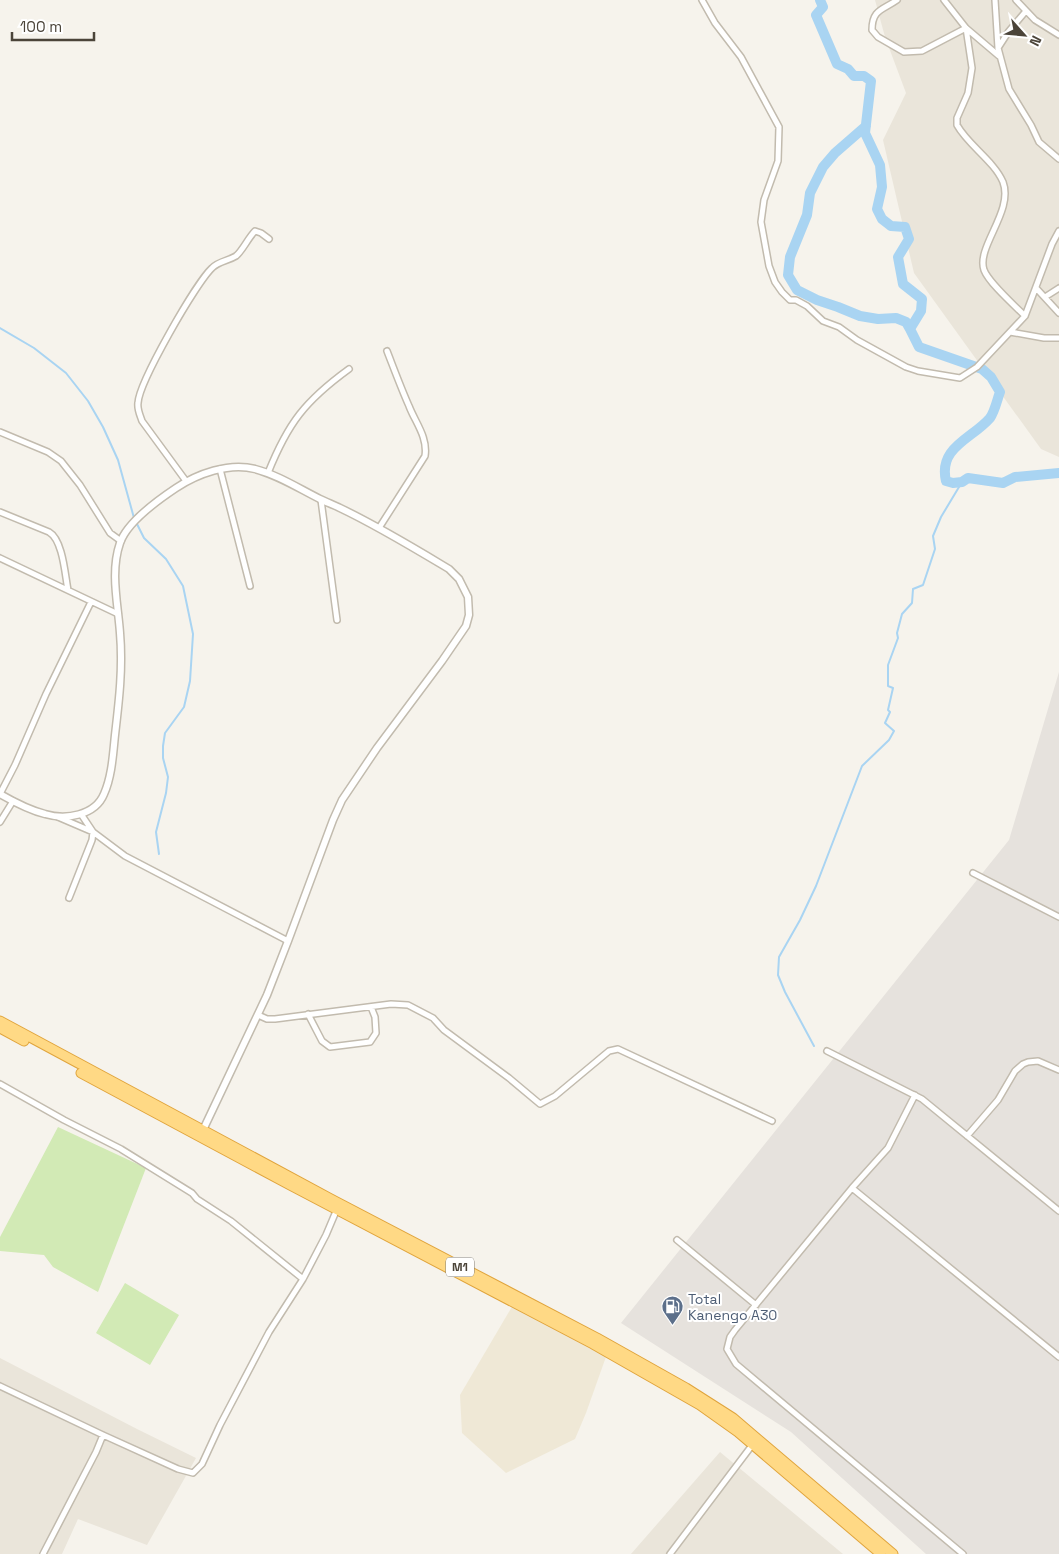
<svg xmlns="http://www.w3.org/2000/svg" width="1059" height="1554" viewBox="0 0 1059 1554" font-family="'Space Grotesk',sans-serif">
<rect width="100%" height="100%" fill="#f6f3ec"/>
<path fill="#eae5da" d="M 875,0 L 1059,0 L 1059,457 L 1041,449 L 914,273 L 883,140 L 906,93 L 885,37 Z
M 0,1358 L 137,1429 L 196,1458 L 147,1545 L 78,1519 L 62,1554 L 0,1554 Z
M 720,1452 L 843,1554 L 631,1554 Z"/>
<path fill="#e6e2dd" d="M 1059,672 L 1059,1554 L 926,1554 L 791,1432 L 621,1323 L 1009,840 Z"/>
<path fill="#efe8d6" d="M 513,1305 L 607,1354 L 586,1413 L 575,1439 L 506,1473 L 462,1433 L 460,1395 Z"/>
<path fill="#d2eab5" d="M 58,1127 L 146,1168 L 98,1292 L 53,1267 L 44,1255 L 0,1251 L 0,1237 Z
M 125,1283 L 179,1315 L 150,1365 L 96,1333 Z"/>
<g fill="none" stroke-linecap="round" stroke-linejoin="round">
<path stroke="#a9d4f2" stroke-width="2" d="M 0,328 L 34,348 L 66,373 L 88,401 L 103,427 L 118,460 L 134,518
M 137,524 L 144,538 L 166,559 L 183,586 L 193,634 L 190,681 L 184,707 L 165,733 L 163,746 L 163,758 L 168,777 L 166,793 L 156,832 L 159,854
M 814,1046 L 785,992 L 778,975 L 779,957 L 800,920 L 816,886 L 862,766 L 889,740 L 894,731 L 885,723 L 890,712 L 888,710 L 893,688 L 888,686 L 888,665 L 898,638 L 897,633 L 902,614 L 912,603 L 913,589 L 923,585 L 935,549 L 933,536 L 941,517 L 962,482"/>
<path stroke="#a9d4f2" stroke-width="10" d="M 820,0 L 823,7 L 816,15 L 837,64 L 848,69 L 854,76 L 864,76 L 871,81 L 865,133 L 880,165 L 882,187 L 877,209 L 882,219 L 891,226 L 905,227 L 909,239 L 898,257 L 903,284 L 922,299 L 921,311 L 910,329 L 919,347 L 982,369 L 991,377 L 1000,392 C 997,400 995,411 990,418 C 972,439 938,447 946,481 L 953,483 L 962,482 L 968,478 L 1003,483 L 1015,477 L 1059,473
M 866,126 L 835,153 L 823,167 L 810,193 L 807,215 L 790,257 L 788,275 L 797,290 L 817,300 L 838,307 L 860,316 L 878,319 L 896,318 L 906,322 L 910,329"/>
<defs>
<path id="minor" d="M 702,0 L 715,23 L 741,57 L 779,127 L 778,161 L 764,200 L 761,222 L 769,266 L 775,282 L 782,292 L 790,300 L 796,300 L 807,306 L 823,321 L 839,327 L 857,340 L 906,367 L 918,371 L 960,378 L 977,367 L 1025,316 L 1052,244 L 1059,231
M 897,0 C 883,10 872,9 872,30 L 878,37 L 904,52 L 922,51 L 966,28 L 972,68 L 968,93 L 957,118 L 957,125 C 968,145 994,161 1003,182 C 1014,211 976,247 984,270 C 989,283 1014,305 1025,316
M 944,0 L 966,28 L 999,56
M 995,0 L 998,48 L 1009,89 L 1031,125 L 1039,142 L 1059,159
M 1016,0 L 1035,20 L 1059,35
M 998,48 L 1009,31 L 1026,11
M 1036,288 L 1059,313
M 1045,297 L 1059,288
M 1010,332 L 1044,338 L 1059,338
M 0,432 L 48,452 L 61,461 L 80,485 L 110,533 L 121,541
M 220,469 L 250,586
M 268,473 C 288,423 305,401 349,369
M 186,481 L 142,421 C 140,415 137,409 138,403 C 139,382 196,283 212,268 C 219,261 228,261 236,256 C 243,250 248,238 255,231 L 261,233 L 269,239
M 321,500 L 337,620
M 0,512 L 49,532 C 63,540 65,575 68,590
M 379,528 L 425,456 C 428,437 415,422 409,406 C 401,388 394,369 387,351
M 0,558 L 118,614
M 0,794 L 15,765 L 46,694 L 91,602
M 58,817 L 93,832 L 125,856 L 288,941
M 0,822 L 13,801
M 973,873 L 1059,917
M 69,898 L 92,840 L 93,832 L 81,814
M 308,1014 L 322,1041 L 330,1047 L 370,1042 L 376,1033 L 375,1017 L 371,1007
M 258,1015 L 267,1019 L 275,1019 L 391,1004 L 408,1005 L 433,1018 L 444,1030 L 509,1078 L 540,1104 L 555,1096 L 609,1051 L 618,1049 L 772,1121
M 827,1051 L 922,1099 L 1059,1211
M 0,1084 L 64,1120 L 121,1149 L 192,1193 L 197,1199 L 231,1221 L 303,1279
M 915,1095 L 888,1148 L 852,1188 L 735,1330 L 730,1337 L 727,1349 L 736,1364 L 963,1554
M 967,1136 L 998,1100 L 1015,1071 L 1023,1064 L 1028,1062 L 1038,1061 L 1059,1070
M 852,1188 L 1059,1357
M 677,1240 L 756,1305
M 0,1386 L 103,1435 L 178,1469 L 193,1473 L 202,1464 L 220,1425 L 269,1332 L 303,1279 L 326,1235 L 337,1209
M 43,1554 L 96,1452 L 103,1435
M 670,1554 L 753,1444"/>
<path id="tertiary" d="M 0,794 C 14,802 29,810 45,814 C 65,820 95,816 104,794 C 112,776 113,754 115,735 C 119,701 123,668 120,633 C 118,604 110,572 120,543 C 127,522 158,500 176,488 C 197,474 229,462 255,469 C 278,475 298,488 320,499 C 326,502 334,505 340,508 C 378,526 414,548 449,569 L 459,579 L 468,597 L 469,615 L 466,626 L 442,661 L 377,748 L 342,800 L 333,820 L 288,941 L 267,995 L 203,1130"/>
<path id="trunk" d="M 0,1021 L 331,1199 L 597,1338 L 686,1388 L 733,1418 L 893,1554
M 0,1028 L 24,1041
M 81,1073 L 290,1185 L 593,1344 L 700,1405 L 738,1432 L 881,1554"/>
</defs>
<use href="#minor" stroke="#c2bbae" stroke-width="8"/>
<use href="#tertiary" stroke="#c2bbae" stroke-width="9"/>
<use href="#trunk" stroke="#e0a43c" stroke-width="11"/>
<use href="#minor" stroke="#fff" stroke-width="5"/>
<use href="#tertiary" stroke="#fff" stroke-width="6"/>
<use href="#trunk" stroke="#ffd985" stroke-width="9"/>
</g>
<defs>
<symbol id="fuel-pin" viewBox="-11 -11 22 30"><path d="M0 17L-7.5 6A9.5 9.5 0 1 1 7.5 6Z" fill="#5c6f8a" stroke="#fff"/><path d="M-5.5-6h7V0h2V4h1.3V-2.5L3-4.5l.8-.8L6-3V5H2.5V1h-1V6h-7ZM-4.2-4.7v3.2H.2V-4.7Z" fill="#fff"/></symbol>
</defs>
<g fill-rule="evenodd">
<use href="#fuel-pin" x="660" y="1294" width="25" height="34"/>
</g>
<g text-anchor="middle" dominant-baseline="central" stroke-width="4" stroke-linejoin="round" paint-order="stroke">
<rect fill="#fff" stroke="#817c74" stroke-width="1" x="446" y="1257.5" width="28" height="19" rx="4"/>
<g font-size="12" font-weight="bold" fill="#4b4439">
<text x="460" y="1267">M1</text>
</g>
<g font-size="14" fill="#4e5e75" stroke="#fff" text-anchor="start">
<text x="688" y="1299">Total<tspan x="688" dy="16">Kanengo A30</tspan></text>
</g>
</g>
<g transform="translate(1024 35) rotate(117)" stroke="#ffffff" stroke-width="4" paint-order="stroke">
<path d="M0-4L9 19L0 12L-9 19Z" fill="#4b4439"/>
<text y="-8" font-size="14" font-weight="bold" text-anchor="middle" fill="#4b4439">N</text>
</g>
<path d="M12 32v8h82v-8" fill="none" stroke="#4b4439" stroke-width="2.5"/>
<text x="20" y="32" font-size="15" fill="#4b4439" stroke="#ffffff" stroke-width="4" paint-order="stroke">100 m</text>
</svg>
